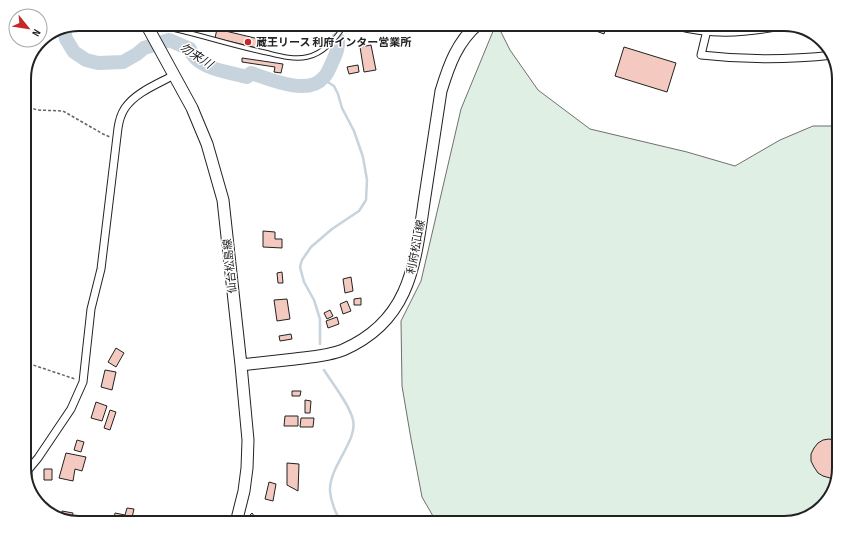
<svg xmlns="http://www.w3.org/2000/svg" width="863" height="547" viewBox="0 0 863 547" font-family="'Sofia Sans Condensed','Noto Sans JP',sans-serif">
<rect width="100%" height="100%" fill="#fff"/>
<path fill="#e0efe3" stroke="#6f6f6f" d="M 496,24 L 497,24 L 510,50 L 538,90 L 590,129 L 687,152 L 735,166 L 780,140 L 813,126 L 839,126 L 839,468 L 830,498 L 811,516 L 784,523 L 437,523 L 422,497 L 411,439 L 402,386 L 401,321 L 421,281 L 461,109 Z"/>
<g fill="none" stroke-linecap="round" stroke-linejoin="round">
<path stroke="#c7d3dd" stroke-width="2.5" d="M 320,344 L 320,319 L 314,300 L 304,282 L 300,267 L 302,260 L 311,247 L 332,229 L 359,211 L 366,200 L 367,180 L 363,157 L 354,131 L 342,108 L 338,94 L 334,86 L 323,79
M 324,370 C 332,383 350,405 353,420 C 358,441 329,466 330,491 C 331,503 336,513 341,523"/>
<path stroke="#c7d3dd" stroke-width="14" d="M 64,30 L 66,39 L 74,52 L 86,60 L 98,63 L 123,62 L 137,54 L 144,48 L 169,40 L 190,49 C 196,69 230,72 247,77 L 251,73 C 269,79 308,96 323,78 C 327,75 329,69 331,65 C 335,56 339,49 338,39"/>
</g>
<path fill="#f3c9c0" stroke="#222" d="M 598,24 L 607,24 L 604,34 L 596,31 Z
M 217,29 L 259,39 L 257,48 L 215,38 Z
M 371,45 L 376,70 L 364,72 L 360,47 Z
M 624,47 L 676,63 L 667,92 L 615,76 Z
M 242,58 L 283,64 L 281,73 L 274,72 L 275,67 L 242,62 Z
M 358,65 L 359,72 L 349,74 L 347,67 Z
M 838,73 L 839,76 L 839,96 L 834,95 Z
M 263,231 L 275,232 L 275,239 L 282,239 L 282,248 L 263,247 Z
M 282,272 L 283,283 L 278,283 L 277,273 Z
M 351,277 L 353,291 L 345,293 L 343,279 Z
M 361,298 L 361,305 L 354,305 L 354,299 Z
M 287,299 L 290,319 L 277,321 L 274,300 Z
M 347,301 L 351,311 L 343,314 L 340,304 Z
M 330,310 L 333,316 L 327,319 L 324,313 Z
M 337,317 L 339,324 L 328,328 L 326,321 Z
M 291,334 L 292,339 L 280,341 L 279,336 Z
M 116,348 L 124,353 L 116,367 L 108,362 Z
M 105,370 L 116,372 L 112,390 L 101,387 Z
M 292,391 L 301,391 L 300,396 L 292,396 Z
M 305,400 L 311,401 L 310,413 L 305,413 Z
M 96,402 L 107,406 L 102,421 L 91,418 Z
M 110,410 L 116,412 L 110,430 L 104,428 Z
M 285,416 L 298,416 L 298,426 L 284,426 Z
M 301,418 L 314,418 L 313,427 L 300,427 Z
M 829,439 L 839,441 L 839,468 L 836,477 L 830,478 L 823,476 L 818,473 L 814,467 L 811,461 L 811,454 L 814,448 L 818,443 L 823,440 Z
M 77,440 L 84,442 L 81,452 L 74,450 Z
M 66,453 L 86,457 L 82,471 L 75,469 L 73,481 L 59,478 Z
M 287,463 L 299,464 L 298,491 L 287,485 Z
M 44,469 L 52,469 L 52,480 L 44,480 Z
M 269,482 L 276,484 L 273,501 L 265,499 Z
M 127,508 L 134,509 L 131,522 L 134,523 L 113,523 L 115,513 L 125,515 Z
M 62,511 L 73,513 L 72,521 L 61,517 Z
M 252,513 L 255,517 L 251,521 L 248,517 Z
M 212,519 L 219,520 L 218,523 L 211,523 Z"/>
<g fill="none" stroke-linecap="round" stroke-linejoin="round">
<defs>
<path id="service" d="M 150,24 C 190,31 228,45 268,53 C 280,56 295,60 307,57 C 323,54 337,38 345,24"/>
<path id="minor" d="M 708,26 L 701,55 C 744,60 789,60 833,55
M 24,472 L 28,470 L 38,458 L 71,409 L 83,382 L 91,309 L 101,269 L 118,128 C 119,121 121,114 125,108 C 136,92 158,84 174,75
M 28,485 L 28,470"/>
<path id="primary" d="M 146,24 L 192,108 L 207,144 L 223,200 L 241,365 L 248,440 L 247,468 L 244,491 L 236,523
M 677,24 C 710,33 747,31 780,24
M 241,365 C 259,363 277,361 295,359 C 311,357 328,356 343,350 C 412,320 415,262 425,196 C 430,161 436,126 441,91 C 449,65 457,42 478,24"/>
</defs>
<use href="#service" stroke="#222" stroke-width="5.5"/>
<use href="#minor" stroke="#222" stroke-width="9"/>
<use href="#primary" stroke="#222" stroke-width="13"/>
<path stroke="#646464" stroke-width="1.5" stroke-dasharray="3 2" stroke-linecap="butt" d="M 24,105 L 37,110 L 63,111 L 103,134 L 110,137
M 24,362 L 75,379"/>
<use href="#service" stroke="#fff" stroke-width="3.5"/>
<use href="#minor" stroke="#fff" stroke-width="7"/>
<use href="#primary" stroke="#fff" stroke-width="11"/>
</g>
<circle fill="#c62828" stroke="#fff" stroke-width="1.5" cx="248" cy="42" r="4"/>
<g text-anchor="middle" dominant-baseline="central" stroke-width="3" stroke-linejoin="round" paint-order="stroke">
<g font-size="11" font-weight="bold" fill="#222" stroke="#fff" text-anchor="start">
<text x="256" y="42">蔵王リース 利府インター営業所</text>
</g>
<g font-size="11" fill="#222" stroke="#fff">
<text transform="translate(416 247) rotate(-79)">利府松山線</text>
<text transform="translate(230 266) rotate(-96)">仙台松島線</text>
</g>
<g font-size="12" font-style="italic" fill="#222" stroke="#fff">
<text transform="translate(196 56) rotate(33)">勿来川</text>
</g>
</g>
<path d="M0 0H863V547H0ZM79 31H784A48 48 0 0 1 832 79V468A48 48 0 0 1 784 516H79A48 48 0 0 1 31 468V79A48 48 0 0 1 79 31Z" fill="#fff" fill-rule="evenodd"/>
<path fill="none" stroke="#222" stroke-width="2" d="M79 31H784A48 48 0 0 1 832 79V468A48 48 0 0 1 784 516H79A48 48 0 0 1 31 468V79A48 48 0 0 1 79 31Z"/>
<g transform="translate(28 28) rotate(120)"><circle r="19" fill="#ffffff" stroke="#a7a7a7"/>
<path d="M0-3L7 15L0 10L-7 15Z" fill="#c62828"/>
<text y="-6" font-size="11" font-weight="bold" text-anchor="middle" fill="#222222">N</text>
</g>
</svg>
